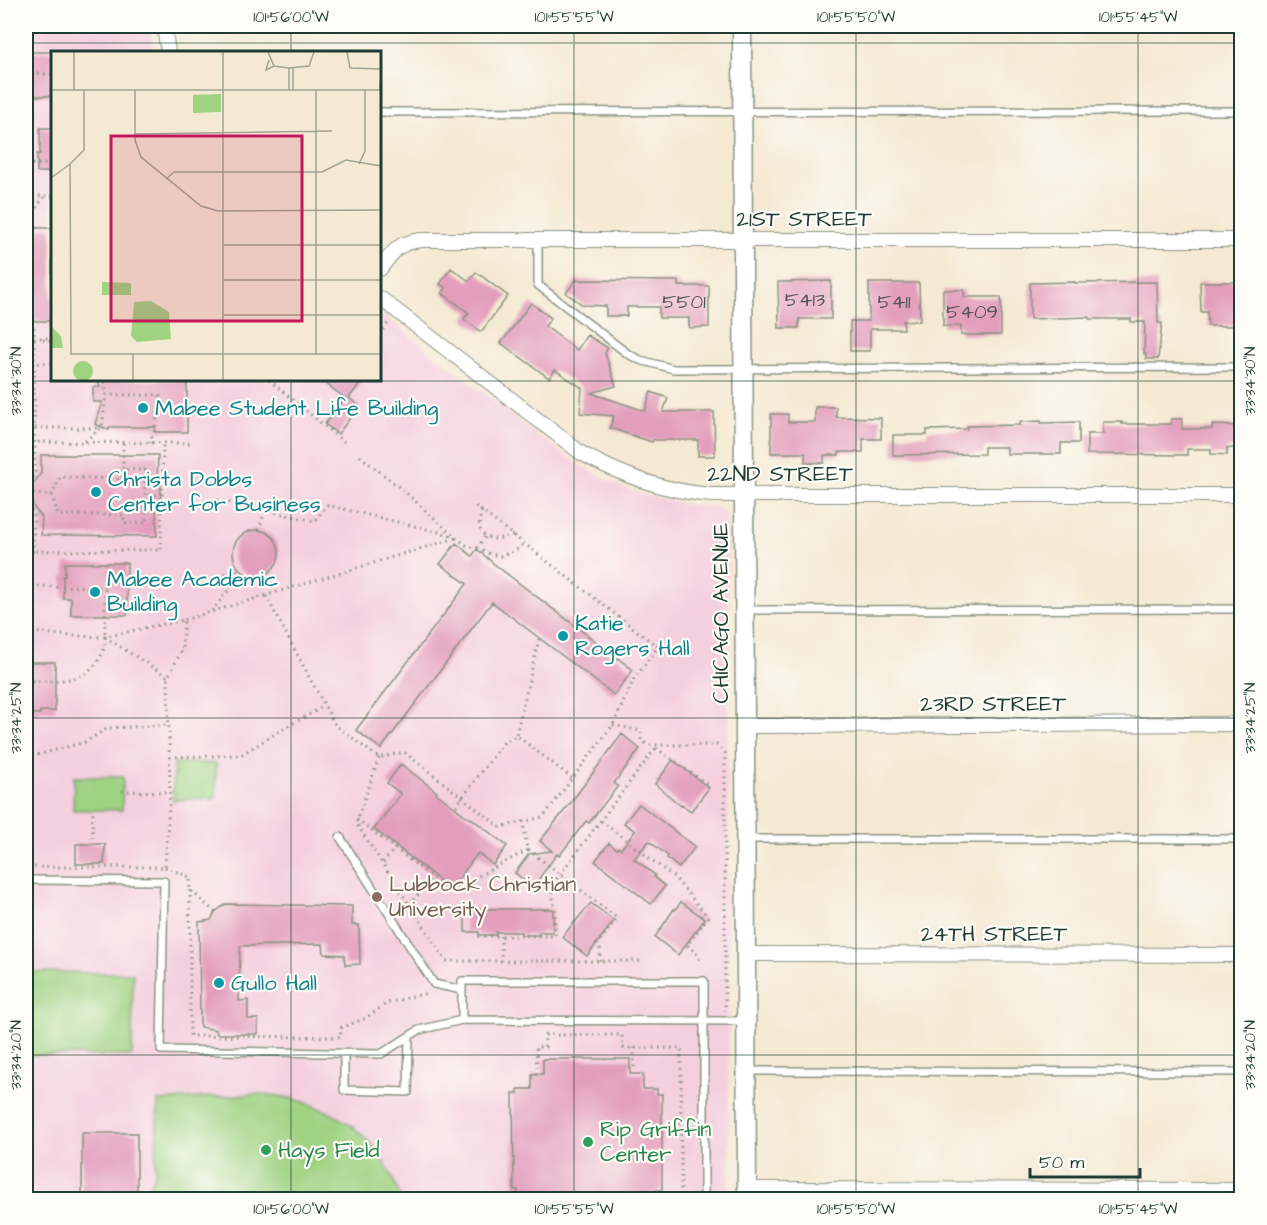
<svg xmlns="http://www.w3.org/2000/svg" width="1267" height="1225" viewBox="0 0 1267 1225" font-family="'Architects Daughter',sans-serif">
<rect width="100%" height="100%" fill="#fdfcf7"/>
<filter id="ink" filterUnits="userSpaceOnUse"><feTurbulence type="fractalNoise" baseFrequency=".0167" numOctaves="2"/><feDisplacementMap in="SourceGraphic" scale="12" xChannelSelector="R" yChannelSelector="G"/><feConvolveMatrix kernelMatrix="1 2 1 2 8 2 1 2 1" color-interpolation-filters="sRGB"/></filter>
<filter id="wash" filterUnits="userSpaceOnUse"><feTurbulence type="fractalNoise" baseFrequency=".008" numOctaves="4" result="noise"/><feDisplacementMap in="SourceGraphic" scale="24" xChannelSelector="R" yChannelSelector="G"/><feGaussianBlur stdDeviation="1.35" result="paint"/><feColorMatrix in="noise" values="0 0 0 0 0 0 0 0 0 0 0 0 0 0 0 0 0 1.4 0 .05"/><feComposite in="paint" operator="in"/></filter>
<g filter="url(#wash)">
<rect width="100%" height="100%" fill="#f4e9d2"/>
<path fill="#f4cfde" d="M 26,26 L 151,26 L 154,52 L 52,52 L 52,380 L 380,380 L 380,313 L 539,436 L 581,466 L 617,485 L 644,495 L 686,504 L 716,506 L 726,514 L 728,525 L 729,1199 L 26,1199 Z"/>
<path fill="#9fd281" stroke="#5f885a" stroke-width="1.5" d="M 174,763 L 216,763 L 216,798 L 173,800 Z
M 74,777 L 123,777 L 122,810 L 73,810 Z
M 26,972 L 133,973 L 132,1056 L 26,1055 Z
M 254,1094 C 276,1094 296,1098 317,1107 C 362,1125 385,1154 401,1199 L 142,1199 L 155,1175 L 158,1101 Z"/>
<g id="blocks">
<path fill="#e39ebb" d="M 26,52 L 52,52 L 52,96 L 26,96 Z
M 40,128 L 52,128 L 52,172 L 37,172 L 37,154 L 40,154 Z
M 30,228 L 52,228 L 52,321 L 30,321 Z
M 451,268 L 469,281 L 476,272 L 508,296 L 481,332 L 464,319 L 469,313 L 442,293 L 446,288 L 440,284 Z
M 576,280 L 678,281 L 678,286 L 709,286 L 709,327 L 689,328 L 689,318 L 659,318 L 659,307 L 627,307 L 627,316 L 606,316 L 606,306 L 583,305 L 566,293 Z
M 831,281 L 831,319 L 799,319 L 799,328 L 779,328 L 778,282 Z
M 1075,282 L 1075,283 L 1157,282 L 1158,323 L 1162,323 L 1158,359 L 1146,359 L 1146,354 L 1144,354 L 1145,322 L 1131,322 L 1131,319 L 1089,319 L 1089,317 L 1030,319 L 1030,283 Z
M 1200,282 L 1242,282 L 1242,315 L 1237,315 L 1237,326 L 1208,326 L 1207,312 L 1201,312 Z
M 869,283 L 919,283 L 920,321 L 903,321 L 904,329 L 870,329 L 870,351 L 850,351 L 850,321 L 869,321 Z
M 943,290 L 964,290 L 964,297 L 1001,297 L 1001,335 L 961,335 L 961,326 L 943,326 Z
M 531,303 L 551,318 L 545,326 L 577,350 L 587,335 L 608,348 L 605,353 L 616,386 L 591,393 L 645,411 L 651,392 L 668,398 L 663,412 L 714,412 L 715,456 L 698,456 L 698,440 L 653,440 L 652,442 L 610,428 L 614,416 L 580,413 L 582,388 L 555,370 L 549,378 L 501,343 Z
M 98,380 L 187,380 L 187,432 L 155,432 L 155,427 L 110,427 L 109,430 L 95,424 L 102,402 L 93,402 L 93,387 L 100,387 Z
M 321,380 L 363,380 L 349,398 L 359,406 L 338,434 L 325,424 L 345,398 Z
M 815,407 L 836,407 L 836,417 L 881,418 L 881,439 L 863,439 L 863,452 L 839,452 L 839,455 L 824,455 L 824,463 L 805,463 L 805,453 L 771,453 L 771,414 L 788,414 L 788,422 L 815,422 Z
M 1171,419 L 1182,419 L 1182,429 L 1212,429 L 1212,425 L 1242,426 L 1242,448 L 1227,448 L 1227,455 L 1211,454 L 1211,449 L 1187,449 L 1187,455 L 1087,454 L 1087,434 L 1103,434 L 1103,422 L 1122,422 L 1122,424 L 1171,424 Z
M 1041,421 L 1041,423 L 1079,422 L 1079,443 L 1061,443 L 1061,454 L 1007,454 L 1007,447 L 984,447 L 984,454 L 893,455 L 893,435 L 927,435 L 927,430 L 967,429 L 967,426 L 1020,425 L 1020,422 Z
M 41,455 L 158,455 L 157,483 L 161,483 L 160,506 L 156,507 L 157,536 L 41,535 L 42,517 L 34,508 L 31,498 L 32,486 L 41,473 Z
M233 553a23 23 0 1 1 46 0a23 23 0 1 1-46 0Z
M 456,543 L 472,556 L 477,549 L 494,564 L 633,670 L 614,695 L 492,602 L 381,749 L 356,730 L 467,584 L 440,564 Z
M 65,563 L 127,563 L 127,615 L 71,615 L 71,598 L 63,598 L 63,576 L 65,576 Z
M 26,662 L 55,662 L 55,711 L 40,711 L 40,714 L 26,714 Z
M 622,734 L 640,749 L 614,783 L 618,786 L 589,823 L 586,821 L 559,856 L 557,854 L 533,887 L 515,873 L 529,854 L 552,851 L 540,841 L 569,805 Z
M 673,760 L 709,788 L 691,811 L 682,805 L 681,806 L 655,784 Z
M 401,764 L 437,792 L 436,793 L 470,819 L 471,818 L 507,846 L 493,865 L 478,853 L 451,889 L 374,829 L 401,794 L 387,783 Z
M 639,804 L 695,847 L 679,868 L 667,858 L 668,856 L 649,841 L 634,859 L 655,875 L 654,877 L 665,886 L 651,904 L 595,861 L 609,843 L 617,849 L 618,847 L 621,849 L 635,831 L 624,823 Z
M 76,844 L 105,844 L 104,864 L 76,864 Z
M 681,902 L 705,919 L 678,955 L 655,937 L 674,909 L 675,910 Z
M 591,903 L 614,921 L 587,956 L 562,937 Z
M 226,904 L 352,906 L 352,925 L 359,925 L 360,964 L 345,965 L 344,955 L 324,954 L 323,944 L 240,946 L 239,1001 L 248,1000 L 248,1019 L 258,1019 L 258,1034 L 217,1034 L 216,1030 L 200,1027 L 199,922 L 211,920 L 215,912 Z
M 465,909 L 553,909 L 553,932 L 539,932 L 539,935 L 521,935 L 521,932 L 496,932 L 496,935 L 479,935 L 479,932 L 465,932 Z
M 543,1059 L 630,1059 L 630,1074 L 643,1074 L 643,1089 L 657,1089 L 657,1094 L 662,1094 L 662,1190 L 657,1190 L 657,1195 L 643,1195 L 643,1200 L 533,1200 L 533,1196 L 518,1196 L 518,1190 L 514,1190 L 513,1093 L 518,1093 L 518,1089 L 532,1089 L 532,1074 L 543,1074 Z
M 82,1133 L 137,1133 L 137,1200 L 82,1200 Z"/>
</g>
</g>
<g filter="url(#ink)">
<use href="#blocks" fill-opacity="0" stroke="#8a9383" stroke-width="1.5"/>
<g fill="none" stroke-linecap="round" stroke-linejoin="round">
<defs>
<path id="lane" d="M 380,112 L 1242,111
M 538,239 L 538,285 L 628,354 L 640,360 L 674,369 L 1242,367
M 745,610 L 1242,609
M 340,837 L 434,984 L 462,990
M 746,839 L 1242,839
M 26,880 L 164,881 L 161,1050 L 381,1054 L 419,1030 L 462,1020 L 744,1021
M 462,1020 L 462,981 L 704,981 L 704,1200
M 344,1054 L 344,1090 L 408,1092 L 409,1037
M 749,1071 L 1242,1072"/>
<path id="street" d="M 164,26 L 168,52
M 380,269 C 394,251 397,243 421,240 L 1242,240
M 380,298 L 581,453 C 622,476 664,491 711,495 L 1242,495
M 745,726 L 1242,724
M 746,954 L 1242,955
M 747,1189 L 1242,1190"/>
<path id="secondary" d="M 742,26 L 747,1200"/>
</defs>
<use href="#lane" stroke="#8a9383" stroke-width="10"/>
<use href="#street" stroke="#8a9383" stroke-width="16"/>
<use href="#secondary" stroke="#8a9383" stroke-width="21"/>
<path stroke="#8a9383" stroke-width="3" stroke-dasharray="1.5 4.5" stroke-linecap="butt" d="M 26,73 L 52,74
M 26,153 L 28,154 L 28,196
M 26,164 L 52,164
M 37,228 L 26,222 L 44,197
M 26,231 L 26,196 L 52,196
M 26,274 L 30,274
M 26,317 L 26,325 L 34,325 L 35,471 L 34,476 L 29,483 L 26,494 L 27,503 L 34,514 L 33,551 L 26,562
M 380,335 L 388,323
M 26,336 L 34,330
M 34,338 L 52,338
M 43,340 L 52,342
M 26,363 L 52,363
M 269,380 L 344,442
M 376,380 L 380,382
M 106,395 L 160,395 L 155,429 L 149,443
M 26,400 L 34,387
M 35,428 L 99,428
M 85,441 L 102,427 L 106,395 L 104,380
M 26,442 L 192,443
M 123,443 L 123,469
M 360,456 L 404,491 L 456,538 L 466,545 L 490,554 L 501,556 L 516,550 L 524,544
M 27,494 L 52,495 L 60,477 L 122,479 L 123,469 L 145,470 L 145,495 L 161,495
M 52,495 L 58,515 L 124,515 L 124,523 L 146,523 L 145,496
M 217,500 L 315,521 L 327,505 L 447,534 L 454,537
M 482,511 C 473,537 490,544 513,535
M 259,530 L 265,510
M 26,545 L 33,551 L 161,550 L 163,443
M 477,548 L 485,537
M 26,586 L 105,587 L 106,561
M 266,596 L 335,725 L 379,758 L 404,752 L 500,827 L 543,817 L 613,725 L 634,679 L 658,647 L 474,505
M 212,611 L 242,573 L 239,570 L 223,574
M 184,620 L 456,538
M 26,633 L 31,632 L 73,636 L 105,637 L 149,627 L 184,620 L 182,650 L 168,677 L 170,792 L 165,867 L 26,867
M 105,637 L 168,677
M 539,639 L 516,735 L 572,778
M 26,681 C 59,681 95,685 105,644 L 105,587
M 613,725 L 641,731 L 641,740 L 648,745 L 717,745 L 725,753 L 725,1011
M 656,748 L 708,785
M 170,757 L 241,755 L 286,727 L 325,706
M 26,758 L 85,742 L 108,728 L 169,725
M 379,758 L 356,823 L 446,961 L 641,961
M 122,791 L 170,792
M 456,806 L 504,742 L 516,736
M 357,819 L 450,891 L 528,850
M 523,821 L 527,849 L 617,918 L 597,944 L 600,947 L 600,961
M 601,821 L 674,877 L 708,917 L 687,945 L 699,956 L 699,963
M 92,844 L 93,810
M 383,863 L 395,848
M 165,867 L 190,877 L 190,890 L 215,912
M 530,889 L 551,886 L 658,745
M 190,890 L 190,1036 L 341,1037 L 341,1028 L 366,1018 L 387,1003 L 427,993
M 410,905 L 432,877
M 478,936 L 555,936 L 555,911 L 551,886
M 501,936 L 501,961
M 630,1069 L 634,1069 L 634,1048
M 537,1074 L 536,1047 L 545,1047 L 545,1035 L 622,1035 L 623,1048 L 681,1048 L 681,1200"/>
<use href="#lane" stroke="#fff" stroke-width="7"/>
<use href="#street" stroke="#fff" stroke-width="14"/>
<use href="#secondary" stroke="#fff" stroke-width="18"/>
</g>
</g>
<path fill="none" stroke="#1f3d34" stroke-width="1.5" stroke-opacity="0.45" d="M 291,26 L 291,52M 574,26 L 574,1200M 856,26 L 856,1200M 1138,26 L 1138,1200M 26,43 L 1242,43M 291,380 L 291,1200M 26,381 L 1242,381M 26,718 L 1242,718M 26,1055 L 1242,1055"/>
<g fill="#0f9aa8" stroke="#fdfcf7" stroke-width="2">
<circle cx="143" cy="408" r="6"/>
<circle cx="96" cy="492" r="6"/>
<circle cx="95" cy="592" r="6"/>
<circle cx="563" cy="636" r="6"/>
<circle cx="219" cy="983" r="6"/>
</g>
<circle fill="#8d6e63" stroke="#fdfcf7" stroke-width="2" cx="377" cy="897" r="6"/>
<g fill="#2e9e5b" stroke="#fdfcf7" stroke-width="2">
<circle cx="588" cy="1142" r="6"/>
<circle cx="266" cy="1150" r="6"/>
</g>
<g text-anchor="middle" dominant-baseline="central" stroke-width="4.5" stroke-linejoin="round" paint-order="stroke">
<g font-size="20" fill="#505556">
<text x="805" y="300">5413</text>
<text x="684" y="302">5501</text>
<text x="894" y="302">5411</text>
<text x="972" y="312">5409</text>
</g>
<g font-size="22" fill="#1f3d34" stroke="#fdfcf7">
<text x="804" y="219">21ST STREET</text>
<text x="780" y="474">22ND STREET</text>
<text transform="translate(721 613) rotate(-90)">CHICAGO AVENUE</text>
<text x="993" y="704">23RD STREET</text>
<text x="994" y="934">24TH STREET</text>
</g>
<g font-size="22" fill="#0d838f" stroke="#fdfcf7" text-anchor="start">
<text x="155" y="408">Mabee Student Life Building</text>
<text x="108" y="479">Christa Dobbs<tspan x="108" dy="25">Center for Business</tspan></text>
<text x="107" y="579">Mabee Academic<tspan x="107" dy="25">Building</tspan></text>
<text x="575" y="623">Katie<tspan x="575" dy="25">Rogers Hall</tspan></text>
<text x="231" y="983">Gullo Hall</text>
</g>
<g font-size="22" fill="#785e54" stroke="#fdfcf7" text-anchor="start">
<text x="389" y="884">Lubbock Christian<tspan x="389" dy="25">University</tspan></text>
</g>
<g font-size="22" fill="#27864d" stroke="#fdfcf7" text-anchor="start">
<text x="600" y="1129">Rip Griffin<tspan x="600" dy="25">Center</tspan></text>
<text x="278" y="1150">Hays Field</text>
</g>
</g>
<g transform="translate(51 51)">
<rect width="330" height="330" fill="#f4e9d2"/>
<path d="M 170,43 L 170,61 L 142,62 L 142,44 ZM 51,231 L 80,232 L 80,244 L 51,244 ZM 100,250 L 118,261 L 120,288 L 86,291 L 80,285 L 83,251 ZM 0,275 L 10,285 L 12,297 L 0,297 ZM22 320a10 10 0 1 1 20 0a10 10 0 1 1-20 0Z" fill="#9fd281"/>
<path fill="none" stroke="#9fa493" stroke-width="1.5" d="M 23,1 L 23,39M 172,1 L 172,329M 217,1 L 223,15 L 238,17 L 258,15 L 263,1M 296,1 L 299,17 L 330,18M 218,9 L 215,19 L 223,15M 0,39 L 330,39M 33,39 L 33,99 L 19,113 L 20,303 L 330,303M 84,39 L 84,89 L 90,106 L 150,155 L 167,160 L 330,159M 238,39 L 238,17M 242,39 L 242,17M 265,39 L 265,303M 329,39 L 330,21M 84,83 L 281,80M 308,113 L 314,100 L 314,39M 0,127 L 19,113M 115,128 L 123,121 L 271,121 L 295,109 L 330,115M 173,194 L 330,194M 173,229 L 330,229M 173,264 L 330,264M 82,303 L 82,329"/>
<path fill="#c2185b" fill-opacity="0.15" stroke="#c2185b" stroke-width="3" d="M 60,85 L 251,85 L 251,270 L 60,270 Z"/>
<rect width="330" height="330" fill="none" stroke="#1f3d34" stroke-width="3"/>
</g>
<rect width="1267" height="1225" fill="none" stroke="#fdfcf7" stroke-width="66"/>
<path d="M1030 1168v9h110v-9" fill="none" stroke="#1f3d34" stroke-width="3"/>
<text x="1039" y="1168" font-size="18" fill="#1f3d34" stroke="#fdfcf7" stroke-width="4.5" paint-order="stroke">50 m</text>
<rect x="33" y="33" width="1201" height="1159" fill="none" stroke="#1f3d34" stroke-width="2"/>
<g font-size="15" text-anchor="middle" fill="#1f3d34">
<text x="291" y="22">101°56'00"W</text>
<text x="574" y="22">101°55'55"W</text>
<text x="856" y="22">101°55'50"W</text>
<text x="1138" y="22">101°55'45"W</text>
<text transform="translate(16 381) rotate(-90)" y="5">33°34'30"N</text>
<text transform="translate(1250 381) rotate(-90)" y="5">33°34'30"N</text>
<text transform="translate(16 718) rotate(-90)" y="5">33°34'25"N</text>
<text transform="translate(1250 718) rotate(-90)" y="5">33°34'25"N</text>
<text transform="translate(16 1055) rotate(-90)" y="5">33°34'20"N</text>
<text transform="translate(1250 1055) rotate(-90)" y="5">33°34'20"N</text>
<text x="291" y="1214">101°56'00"W</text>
<text x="574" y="1214">101°55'55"W</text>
<text x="856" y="1214">101°55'50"W</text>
<text x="1138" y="1214">101°55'45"W</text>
</g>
</svg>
